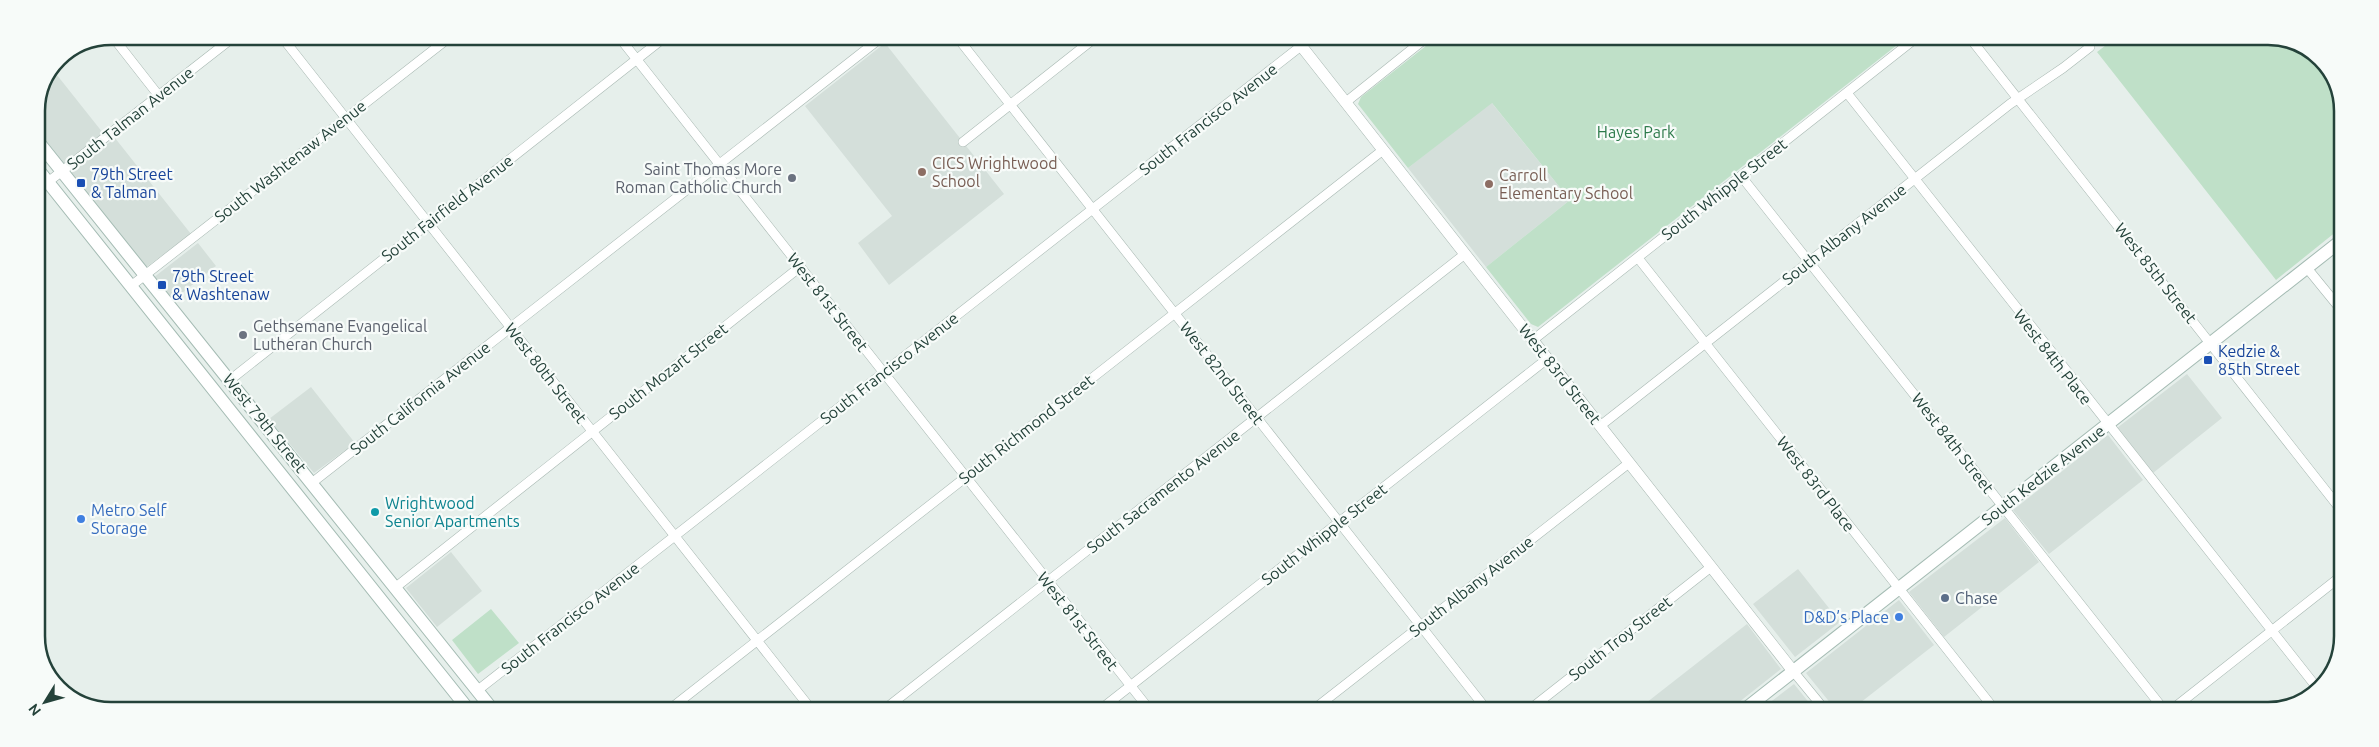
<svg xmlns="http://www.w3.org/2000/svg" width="2379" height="747" viewBox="0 0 2379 747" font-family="Ubuntu,sans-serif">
<rect width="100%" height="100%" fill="#e6efeb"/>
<path fill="#d4dfda" d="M 885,43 L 1004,194 L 889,285 L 858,243 L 892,216 L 805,106 Z
M 53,70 L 103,133 L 64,163 L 36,128 L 36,110 Z
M 1491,102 L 1570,200 L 1486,267 L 1408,168 Z
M 115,138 L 191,234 L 145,268 L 71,173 Z
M 198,243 L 216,266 L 172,301 L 153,278 Z
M 2187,374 L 2222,418 L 2153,473 L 2117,428 Z
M 311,387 L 355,443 L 314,473 L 269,419 Z
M 2108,435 L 2143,480 L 2049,554 L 2013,510 Z
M 2005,518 L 2039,562 L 1944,637 L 1909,592 Z
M 451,552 L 482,591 L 437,627 L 406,588 Z
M 1798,569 L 1840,622 L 1795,657 L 1753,604 Z
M 1899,600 L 1934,645 L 1851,710 L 1836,710 L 1806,673 Z
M 1747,624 L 1781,669 L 1729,710 L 1637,710 Z
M 1794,684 L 1815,710 L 1760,710 Z"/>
<path fill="#bfe0c8" d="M 1436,38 L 1906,38 L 1538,327 L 1531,324 L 1486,267 L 1570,200 L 1492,103 L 1408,168 L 1358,104 L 1361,97 Z
M 2114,39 L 2288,39 L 2324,62 L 2343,106 L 2342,227 L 2276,280 L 2097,52 Z
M 491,609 L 519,643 L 478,674 L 452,640 Z"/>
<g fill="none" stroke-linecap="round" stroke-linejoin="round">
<defs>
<path id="minor" d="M 112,36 L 159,96
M 281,36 L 811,709
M 619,37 L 1149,709
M 957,37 L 1487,710
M 1970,38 L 2341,510
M 1847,93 L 2318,689
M 1346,102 L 1426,38
M 963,142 L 1096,37
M 1741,176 L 2165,711
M 48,182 L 235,36
M 1638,258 L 1995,710
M 2307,268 L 2342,311
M 131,286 L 450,37
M 1533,340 L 1916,38
M 230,380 L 665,37
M 1600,426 L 2010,104 L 2063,68 L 2090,47
M 313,482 L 882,37
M 396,587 L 800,267
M 1793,671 L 1825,710
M 478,690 L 1301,46
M 670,709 L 1383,150
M 885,709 L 1465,254
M 1101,709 L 1547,359
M 1313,710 L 1629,463
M 1529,710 L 1711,567
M 2170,711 L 2340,577"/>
<path id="tertiary" d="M 1295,38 L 1793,671"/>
<path id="secondary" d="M 36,139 L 492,709
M 36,167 L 468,709
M 1744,710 L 2342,240"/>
</defs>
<use href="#minor" stroke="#a8b8b2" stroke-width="10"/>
<use href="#tertiary" stroke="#a8b8b2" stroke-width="12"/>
<use href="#secondary" stroke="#a4bbb3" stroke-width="14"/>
<use href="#minor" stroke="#fff" stroke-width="9"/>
<use href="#tertiary" stroke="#fff" stroke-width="11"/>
<use href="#secondary" stroke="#fff" stroke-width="12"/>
</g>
<g fill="#8d6e63" stroke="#f7fbf9" stroke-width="2">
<circle cx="922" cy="172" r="5"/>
<circle cx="1489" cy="184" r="5"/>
</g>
<g fill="#6b7280" stroke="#f7fbf9" stroke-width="2">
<circle cx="792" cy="178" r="5"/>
<circle cx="243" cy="335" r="5"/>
</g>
<g fill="#1a4fb4" stroke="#f7fbf9" stroke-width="2">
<rect x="76" y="178" width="10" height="10" rx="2.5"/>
<rect x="157" y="280" width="10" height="10" rx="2.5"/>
<rect x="2203" y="355" width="10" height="10" rx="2.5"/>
</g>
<circle fill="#0f9aa8" stroke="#f7fbf9" stroke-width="2" cx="375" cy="512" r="5"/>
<g fill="#3f7fe0" stroke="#f7fbf9" stroke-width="2">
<circle cx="81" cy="519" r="5"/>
<circle cx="1899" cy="617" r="5"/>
</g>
<circle fill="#5c6f8a" stroke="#f7fbf9" stroke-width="2" cx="1945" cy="598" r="5"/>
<g text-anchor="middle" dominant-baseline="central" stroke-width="4.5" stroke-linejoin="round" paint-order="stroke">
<g font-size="16" fill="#24423a" stroke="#f7fbf9">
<text transform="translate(130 118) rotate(-38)">South Talman Avenue</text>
<text transform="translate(1208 119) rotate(-38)">South Francisco Avenue</text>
<text transform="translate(290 161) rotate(-38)">South Washtenaw Avenue</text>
<text transform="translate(1724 189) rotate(-38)">South Whipple Street</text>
<text transform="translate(447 208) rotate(-38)">South Fairfield Avenue</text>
<text transform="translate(1844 234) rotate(-38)">South Albany Avenue</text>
<text transform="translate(2156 273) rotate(52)">West 85th Street</text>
<text transform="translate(828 302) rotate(52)">West 81st Street</text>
<text transform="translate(2053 357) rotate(52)">West 84th Place</text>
<text transform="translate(889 368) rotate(-38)">South Francisco Avenue</text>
<text transform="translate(668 371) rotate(-38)">South Mozart Street</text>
<text transform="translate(546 373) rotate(52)">West 80th Street</text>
<text transform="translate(1222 373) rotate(52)">West 82nd Street</text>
<text transform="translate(1560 374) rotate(52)">West 83rd Street</text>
<text transform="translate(420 398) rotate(-38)">South California Avenue</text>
<text transform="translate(265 423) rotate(51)">West 79th Street</text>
<text transform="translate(1026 429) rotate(-38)">South Richmond Street</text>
<text transform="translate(1953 443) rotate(52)">West 84th Street</text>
<text transform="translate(2043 475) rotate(-38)">South Kedzie Avenue</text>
<text transform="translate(1816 484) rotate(52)">West 83rd Place</text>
<text transform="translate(1163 491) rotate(-38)">South Sacramento Avenue</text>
<text transform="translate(1324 534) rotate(-38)">South Whipple Street</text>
<text transform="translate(1471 586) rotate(-38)">South Albany Avenue</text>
<text transform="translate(570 618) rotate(-38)">South Francisco Avenue</text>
<text transform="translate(1078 621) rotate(52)">West 81st Street</text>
<text transform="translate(1620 638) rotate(-38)">South Troy Street</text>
</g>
<g font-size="16" fill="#2d7a4b" stroke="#f7fbf9">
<text x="1636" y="132">Hayes Park</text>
</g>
<g font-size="16" fill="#785e54" stroke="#f7fbf9" text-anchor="start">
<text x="932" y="163">CICS Wrightwood<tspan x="932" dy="18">School</tspan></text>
<text x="1499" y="175">Carroll<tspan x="1499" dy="18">Elementary School</tspan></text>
</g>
<g font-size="16" fill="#5b616d" stroke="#f7fbf9" text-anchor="end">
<text x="782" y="169">Saint Thomas More<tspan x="782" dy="18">Roman Catholic Church</tspan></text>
<text x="253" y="326" text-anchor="start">Gethsemane Evangelical<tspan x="253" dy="18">Lutheran Church</tspan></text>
</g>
<g font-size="16" fill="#164399" stroke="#f7fbf9" text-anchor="start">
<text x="91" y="174">79th Street<tspan x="91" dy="18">&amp; Talman</tspan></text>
<text x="172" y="276">79th Street<tspan x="172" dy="18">&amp; Washtenaw</tspan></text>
<text x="2218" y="351">Kedzie &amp;<tspan x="2218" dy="18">85th Street</tspan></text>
</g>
<g font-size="16" fill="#0d838f" stroke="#f7fbf9" text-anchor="start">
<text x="385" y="503">Wrightwood<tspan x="385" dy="18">Senior Apartments</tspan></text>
</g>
<g font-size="16" fill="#366cbe" stroke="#f7fbf9" text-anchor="start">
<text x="91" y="510">Metro Self<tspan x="91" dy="18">Storage</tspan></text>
<text x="1889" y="617" text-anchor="end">D&amp;D’s Place</text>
</g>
<g font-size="16" fill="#4e5e75" stroke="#f7fbf9" text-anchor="start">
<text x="1955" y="598">Chase</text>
</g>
</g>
<path d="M0 0H2379V747H0ZM111 45H2268A66 66 0 0 1 2334 111V636A66 66 0 0 1 2268 702H111A66 66 0 0 1 45 636V111A66 66 0 0 1 111 45Z" fill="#f7fbf9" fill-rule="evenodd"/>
<path fill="none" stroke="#24423a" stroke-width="2.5" d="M111 45H2268A66 66 0 0 1 2334 111V636A66 66 0 0 1 2268 702H111A66 66 0 0 1 45 636V111A66 66 0 0 1 111 45Z"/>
<g transform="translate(45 702) rotate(233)" stroke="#f7fbf9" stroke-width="4" paint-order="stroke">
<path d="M0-4L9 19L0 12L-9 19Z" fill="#24423a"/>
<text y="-8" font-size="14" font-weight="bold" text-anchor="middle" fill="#24423a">N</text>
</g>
</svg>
